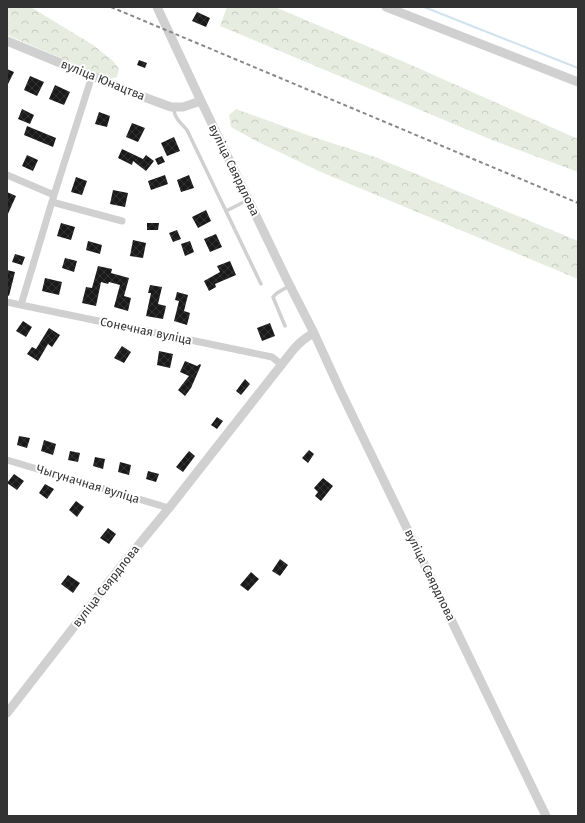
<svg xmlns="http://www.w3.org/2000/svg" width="585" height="823" viewBox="0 0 585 823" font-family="'Fira Sans',sans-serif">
<defs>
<pattern id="forest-crowns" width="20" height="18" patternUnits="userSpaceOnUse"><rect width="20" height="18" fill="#e6ecdf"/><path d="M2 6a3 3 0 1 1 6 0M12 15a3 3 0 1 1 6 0" fill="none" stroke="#c6cbc0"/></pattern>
<pattern id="building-cross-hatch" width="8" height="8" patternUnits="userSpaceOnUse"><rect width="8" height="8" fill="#1a1a1a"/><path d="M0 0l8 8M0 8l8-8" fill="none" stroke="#333"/></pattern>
</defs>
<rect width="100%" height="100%" fill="#fff"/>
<path fill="url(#forest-crowns)" d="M 7,7 L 30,7 L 34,9 L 93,45 L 113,61 L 119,69 L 117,77 L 110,79 L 7,35 Z
M 227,7 L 275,7 L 402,61 L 578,139 L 578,172 L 492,140 L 220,26 Z
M 236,109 L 310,136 L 375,157 L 578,241 L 578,279 L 321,172 L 256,141 L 231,127 L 229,115 Z"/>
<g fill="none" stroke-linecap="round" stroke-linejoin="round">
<path stroke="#cfe2ee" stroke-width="2" d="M 424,7 L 578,68"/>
</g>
<path fill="url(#building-cross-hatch)" d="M 197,12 L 210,18 L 206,27 L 192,21 Z
M 139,60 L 147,63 L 145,68 L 137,65 Z
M 7,69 L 14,72 L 7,86 Z
M 30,76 L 44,82 L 37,96 L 24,90 Z
M 55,85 L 70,92 L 64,105 L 49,99 Z
M 22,109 L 34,115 L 30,124 L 18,119 Z
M 99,112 L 110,116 L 107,127 L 95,124 Z
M 132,123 L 145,128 L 138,142 L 126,137 Z
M 27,126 L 56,138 L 53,147 L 24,135 Z
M 174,137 L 180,151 L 167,156 L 161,143 Z
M 122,149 L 143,159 L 146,155 L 154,161 L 146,171 L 133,161 L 132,165 L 118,158 Z
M 27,155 L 38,160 L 33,171 L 22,166 Z
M 162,156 L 165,162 L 158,165 L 155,159 Z
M 165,175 L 168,184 L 151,190 L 148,181 Z
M 189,175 L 194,188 L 181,192 L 177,180 Z
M 76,177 L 87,181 L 82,195 L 71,192 Z
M 113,190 L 128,193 L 125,207 L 110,204 Z
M 7,192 L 16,196 L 7,216 Z
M 206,210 L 211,221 L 198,228 L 192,217 Z
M 61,223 L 75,227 L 71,240 L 57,236 Z
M 147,223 L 159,223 L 158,230 L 147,230 Z
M 177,230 L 181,239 L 173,242 L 169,233 Z
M 216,234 L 222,247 L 210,252 L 204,239 Z
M 133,240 L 146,243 L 143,258 L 130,256 Z
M 88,241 L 102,245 L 100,254 L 86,250 Z
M 190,241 L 194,252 L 185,256 L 181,244 Z
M 15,254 L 25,257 L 22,265 L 12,262 Z
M 65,258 L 77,261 L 74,272 L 62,268 Z
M 230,261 L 236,275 L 215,284 L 216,287 L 209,291 L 204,281 L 220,272 L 217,266 Z
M 98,266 L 112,269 L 111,273 L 129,278 L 124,296 L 131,298 L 128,311 L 114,307 L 120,285 L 109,282 L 108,284 L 101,282 L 96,306 L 82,303 L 86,287 L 92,288 Z
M 7,270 L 15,272 L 9,296 L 7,295 Z
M 45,278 L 62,282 L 59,295 L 42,291 Z
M 150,285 L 162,287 L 158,304 L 166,306 L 163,319 L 146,316 L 151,293 L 148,293 Z
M 177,292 L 188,295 L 184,311 L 190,313 L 187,325 L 174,321 L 179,301 L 175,300 Z
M 23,321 L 32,327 L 26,337 L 16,331 Z
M 270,323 L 275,336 L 262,341 L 257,328 Z
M 49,328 L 60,335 L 52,347 L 48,344 L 38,361 L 27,354 L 32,347 L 36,349 Z
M 122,346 L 131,352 L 124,363 L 114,358 Z
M 159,351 L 173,354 L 170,368 L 157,365 Z
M 185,361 L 197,366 L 200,364 L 201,365 L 191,388 L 185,396 L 178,390 L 189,376 L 180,372 Z
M 245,379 L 250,384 L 241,395 L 236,391 Z
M 217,417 L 223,421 L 217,429 L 211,425 Z
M 19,436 L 30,438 L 27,448 L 17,445 Z
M 44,440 L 56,444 L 53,455 L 41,451 Z
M 309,450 L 314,454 L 308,463 L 302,458 Z
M 70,451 L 80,453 L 78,462 L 68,460 Z
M 189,451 L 195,456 L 183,472 L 176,467 Z
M 95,457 L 105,459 L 103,469 L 93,466 Z
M 120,462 L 131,465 L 129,475 L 118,472 Z
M 148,471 L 159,474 L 156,482 L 146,479 Z
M 14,474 L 24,481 L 17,490 L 7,483 Z
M 323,478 L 333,486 L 321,501 L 315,496 L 318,492 L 314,488 Z
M 45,484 L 54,489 L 47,499 L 39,493 Z
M 76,501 L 84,507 L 77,517 L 69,510 Z
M 108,528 L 116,534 L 109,544 L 100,538 Z
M 280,559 L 288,565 L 280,576 L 272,571 Z
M 251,572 L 259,579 L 248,591 L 240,585 Z
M 68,575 L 80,583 L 73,593 L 61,584 Z"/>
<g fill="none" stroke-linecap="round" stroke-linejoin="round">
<path stroke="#d0d0d0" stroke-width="3.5" d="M 174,108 C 173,117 182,124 187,130 L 261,284
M 226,211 L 248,200
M 285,326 L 273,297 L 277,293 L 289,286"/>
<path stroke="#d0d0d0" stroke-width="7" d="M 7,175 L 54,195
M 52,202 L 122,221
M 7,302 L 21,305 L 272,357 L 282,365
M 21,305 L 54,195 L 92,76
M 7,460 L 169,508"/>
<path stroke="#d0d0d0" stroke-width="9" d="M 157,7 L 201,101 L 286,278 L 314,333 L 341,392 L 546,816
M 386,7 L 578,82
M 7,41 L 133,93 L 171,107 L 183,107 L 201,101
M 7,713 L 122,565 L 169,508 L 293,350 C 299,343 306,337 314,333"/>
<path stroke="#888" stroke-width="2" stroke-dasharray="4 3" stroke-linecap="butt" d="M 111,7 L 578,203"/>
</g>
<g text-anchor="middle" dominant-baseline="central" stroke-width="4" stroke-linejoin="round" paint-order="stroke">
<g font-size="12" fill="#333" stroke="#fff">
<text transform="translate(103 80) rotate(22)">вуліца Юнацтва</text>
<text transform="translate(234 170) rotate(64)">вуліца Свярдлова</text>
<text transform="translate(146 331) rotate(12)">Сонечная вуліца</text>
<text transform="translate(88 484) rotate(17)">Чыгуначная вуліца</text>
<text transform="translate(430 575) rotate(64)">вуліца Свярдлова</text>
<text transform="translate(106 586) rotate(-52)">вуліца Свярдлова</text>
</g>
</g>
<rect width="585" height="823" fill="none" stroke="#333333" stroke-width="16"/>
</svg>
